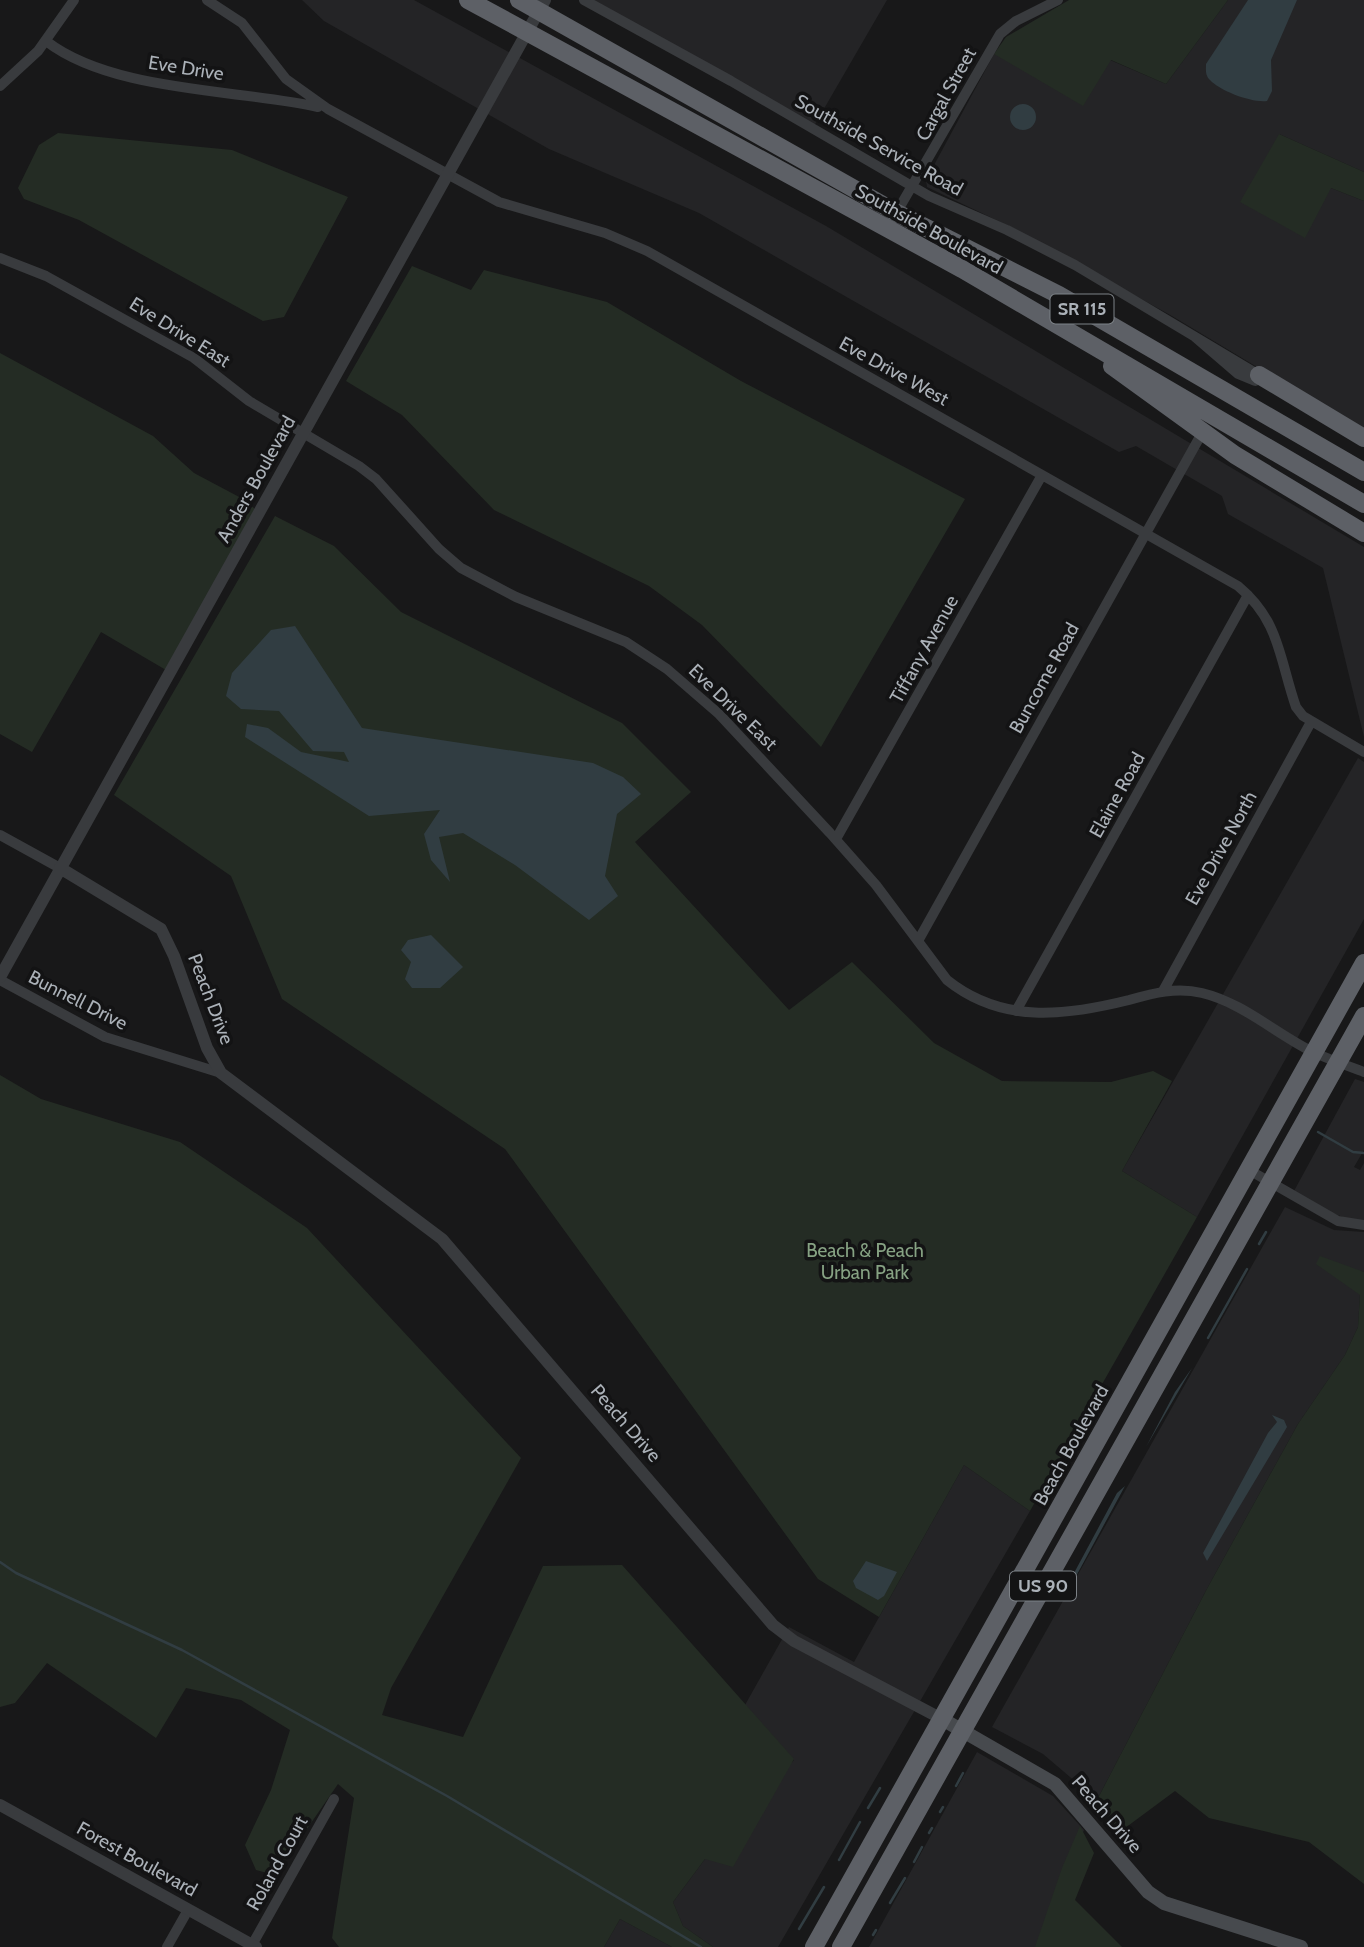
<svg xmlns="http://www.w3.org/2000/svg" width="1364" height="1947" viewBox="0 0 1364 1947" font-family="Cabin,sans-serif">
<rect width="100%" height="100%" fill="#181819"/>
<path fill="#242426" d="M 302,0 L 414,0 L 826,226 L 1364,547 L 1364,737 L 1323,568 L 1228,514 L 1222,496 L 1136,446 L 1119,452 L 699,213 L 549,149 L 324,21 Z
M 588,0 L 887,0 L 814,126 Z
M 1228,0 L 1364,0 L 1364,172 L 1279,134 L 1331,188 L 1364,201 L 1364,431 L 1172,316 L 1013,228 L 927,187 L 926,180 L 994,54 L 1110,60 L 1166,84 Z
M 1358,758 L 1364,762 L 1364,919 L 1197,1217 L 1122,1171 Z
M 1355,1079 L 1364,1082 L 1364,1150 L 1354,1167 L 1360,1170 L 1364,1163 L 1364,1221 L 1348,1219 L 1327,1211 L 1294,1191 Z
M 1285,1207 L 1334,1230 L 1364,1232 L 1364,1272 L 1353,1270 L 1360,1295 L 1358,1327 L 1345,1355 L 1298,1424 L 1209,1585 L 1097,1800 L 1043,1754 L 992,1727 Z
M 964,1465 L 1030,1511 L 778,1947 L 713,1947 L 683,1926 L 673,1902 L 705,1859 L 794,1760 L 745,1705 L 789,1627 L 854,1662 Z
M 977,1752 L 1053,1796 L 1084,1830 L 1053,1903 L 1038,1947 L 869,1947 Z
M 620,1919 L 672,1947 L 604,1947 Z"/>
<path fill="#242c24" d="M 1069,0 L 1228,0 L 1166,84 L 1111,60 L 1083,106 L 994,54 L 1006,37 Z
M 58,133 L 232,150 L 348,197 L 284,317 L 263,321 L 79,220 L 24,199 L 18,188 L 39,145 Z
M 1279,134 L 1364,172 L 1364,201 L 1331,188 L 1305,238 L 1240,202 Z
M 412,266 L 471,290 L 484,270 L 607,302 L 741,381 L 965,499 L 821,747 L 702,625 L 649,586 L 494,510 L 402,415 L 346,381 Z
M 0,353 L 153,436 L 194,473 L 243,499 L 255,509 L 166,670 L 101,632 L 32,752 L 0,734 Z
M 275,516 L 334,546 L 401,612 L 622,723 L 691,792 L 635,842 L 789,1010 L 852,962 L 934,1043 L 1002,1081 L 1111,1082 L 1153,1071 L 1172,1081 L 1122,1171 L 1197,1217 L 1030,1511 L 964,1465 L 879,1617 L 818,1579 L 505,1149 L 282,999 L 231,876 L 114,795 Z
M 0,1075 L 41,1099 L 180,1142 L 307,1228 L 521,1458 L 391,1688 L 382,1715 L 463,1737 L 543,1566 L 622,1565 L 794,1759 L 733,1867 L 705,1859 L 673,1902 L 683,1926 L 713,1947 L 672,1947 L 620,1919 L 604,1947 L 339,1947 L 332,1938 L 354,1798 L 338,1784 L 275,1875 L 256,1870 L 245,1845 L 271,1790 L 290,1730 L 241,1700 L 186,1688 L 156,1738 L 47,1663 L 15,1703 L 0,1707 Z
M 1320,1256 L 1364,1272 L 1364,1884 L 1309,1842 L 1209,1818 L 1175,1791 L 1117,1834 L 1097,1800 L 1209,1585 L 1298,1424 L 1345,1355 L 1358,1327 L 1360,1295 L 1316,1264 Z
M 1080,1826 L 1094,1853 L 1075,1900 L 1122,1947 L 1035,1947 L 1062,1868 Z"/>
<path fill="#313d42" d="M 1248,0 L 1297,0 L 1271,60 L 1272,91 L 1267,101 C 1252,103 1220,91 1210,80 C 1205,75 1206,70 1206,64 Z
M1010 117a13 13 0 1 1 26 0a13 13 0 1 1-26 0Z
M 295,626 L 362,728 L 593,763 L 623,777 L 641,794 L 617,814 L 605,876 L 618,896 L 589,920 L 515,865 L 463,833 L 439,837 L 450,882 L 431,860 L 424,834 L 440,810 L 369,816 L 245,737 L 247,724 L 268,728 L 301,752 L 349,762 L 344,752 L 313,751 L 279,711 L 241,709 L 226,696 L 232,673 L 271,630 Z
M 431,935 L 463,967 L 440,988 L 412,988 L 405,979 L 411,962 L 401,950 L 408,940 Z
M 1192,1368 L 1146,1447 L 1175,1392 Z
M 1272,1415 L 1284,1420 L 1287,1427 L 1207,1561 L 1203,1553 L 1268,1433 L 1277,1422 Z
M 1125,1486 L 1074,1580 L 1059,1601 L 1117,1493 Z
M 866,1561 L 897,1572 L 884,1596 L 878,1600 L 856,1588 L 853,1581 Z"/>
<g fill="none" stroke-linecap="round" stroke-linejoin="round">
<path stroke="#313d42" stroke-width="2.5" d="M 1318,1132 L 1353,1152 L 1364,1153
M 1259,1244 L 1266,1232
M 1208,1338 L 1247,1269
M 0,1562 L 16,1573 L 182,1650 L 447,1796 L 701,1947
M 956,1786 L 963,1773
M 868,1808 L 880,1788
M 940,1812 L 943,1807
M 929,1833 L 932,1828
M 839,1860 L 860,1822
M 914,1862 L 922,1847
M 890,1903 L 905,1878
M 799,1929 L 824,1887
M 873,1935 L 876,1930"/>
<path stroke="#393b3e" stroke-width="10" d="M 207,0 L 242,23 L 286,79 L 328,109 L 499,202 L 605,233 L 647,251 L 1238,586 C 1280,621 1279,658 1296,707 L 1303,716 L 1364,752
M 584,0 L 731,81 L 929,196 L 1007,230 L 1075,265 L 1259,375 L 1255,381 L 1238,374 L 1195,337
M 46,41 C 112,92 236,89 318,107
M 0,86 L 38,51 L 74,0
M 887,229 L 1000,34 L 1016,21 L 1058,0
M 0,258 L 46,276 L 194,358 L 249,401 L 359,466 L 376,479 L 439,549 L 461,568 L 516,597 L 626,642 L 667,669 L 719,714 L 830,833 L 876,885 L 947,980 C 1002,1024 1065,1016 1129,1000 C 1154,993 1176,987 1202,993 C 1244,1003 1277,1035 1315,1053 C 1331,1060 1348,1066 1364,1072
M 0,835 L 60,868
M 836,839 L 1042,475
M 918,941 L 1202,433
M 0,980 L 105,1037 L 221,1073
M 1163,991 L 1311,722
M 1016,1011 L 1248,595
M 1249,1170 L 1338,1221 L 1364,1225
M 252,1945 L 334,1799
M 167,1947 L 188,1910"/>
<path stroke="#393b3e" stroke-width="12" d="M 60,868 L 161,929 L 174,956 L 207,1048 L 221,1073 L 442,1239 L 773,1625 L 794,1641 L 942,1719
M 0,977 L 545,0
M 0,1805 L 256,1947"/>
<path stroke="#474a4e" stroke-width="14" d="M 942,1719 L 1055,1784 L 1148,1892 L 1164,1903 L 1301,1947"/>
<path stroke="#5d6066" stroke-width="18" d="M 468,0 L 962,269 L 1364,504
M 519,0 L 897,213 L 1059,295 L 1364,472
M 1112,366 L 1235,455 L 1364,533
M 1259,375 L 1364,438
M 814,1947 L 1364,963
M 841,1947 L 1364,1016"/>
</g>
<g text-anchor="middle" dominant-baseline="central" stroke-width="7" stroke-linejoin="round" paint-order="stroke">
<g fill="#131314" stroke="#7d8287" stroke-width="2">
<rect x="1050.5" y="294.5" width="63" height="29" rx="5"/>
<rect x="1010" y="1571.5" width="66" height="29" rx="5"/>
</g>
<g font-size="18" font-weight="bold" fill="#abb1b8">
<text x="1082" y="309">SR 115</text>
<text x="1043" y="1586">US 90</text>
</g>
<g font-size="19" fill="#abb1b8" stroke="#131314">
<text transform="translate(186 68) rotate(9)">Eve Drive</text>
<text transform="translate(946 94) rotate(-61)">Cargal Street</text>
<text transform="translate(879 145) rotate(29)">Southside Service Road</text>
<text transform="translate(929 229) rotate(29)">Southside Boulevard</text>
<text transform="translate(180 332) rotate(32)">Eve Drive East</text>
<text transform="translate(894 371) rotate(29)">Eve Drive West</text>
<text transform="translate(256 479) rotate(-61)">Anders Boulevard</text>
<text transform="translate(924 649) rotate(-61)">Tiffany Avenue</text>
<text transform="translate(1044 678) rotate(-61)">Buncome Road</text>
<text transform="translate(733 707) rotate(44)">Eve Drive East</text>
<text transform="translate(1117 795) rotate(-61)">Elaine Road</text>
<text transform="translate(1221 848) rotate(-61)">Eve Drive North</text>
<text transform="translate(211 999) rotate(69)">Peach Drive</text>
<text transform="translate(78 1000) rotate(27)">Bunnell Drive</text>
<text transform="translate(626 1423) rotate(49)">Peach Drive</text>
<text transform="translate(1071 1445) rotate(-61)">Beach Boulevard</text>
<text transform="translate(1107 1814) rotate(49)">Peach Drive</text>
<text transform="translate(137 1859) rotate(29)">Forest Boulevard</text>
<text transform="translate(277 1863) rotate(-61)">Roland Court</text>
</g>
<g font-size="19" fill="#86a283" stroke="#131314">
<text x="865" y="1250">Beach &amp; Peach<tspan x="865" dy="22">Urban Park</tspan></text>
</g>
</g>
</svg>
